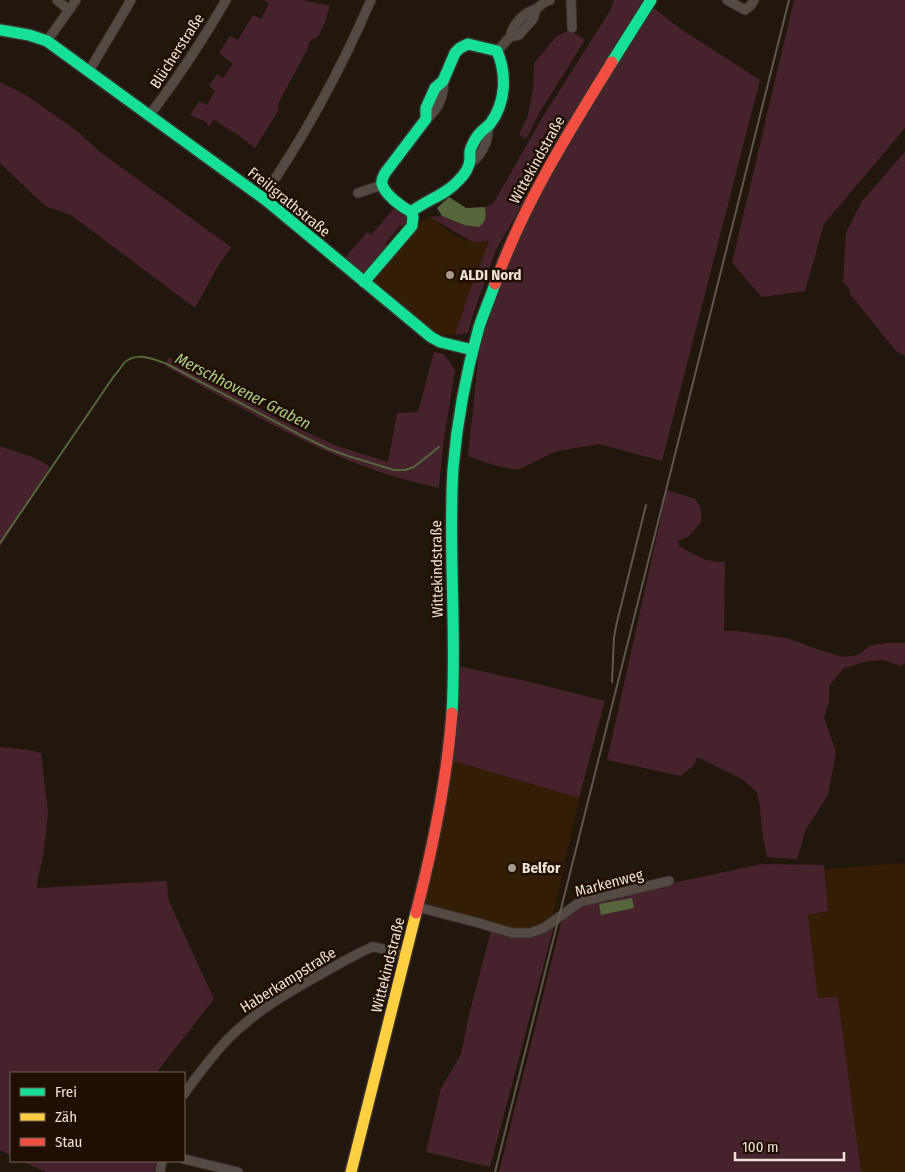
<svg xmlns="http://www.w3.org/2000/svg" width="905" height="1172" viewBox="0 0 905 1172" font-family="'Fira Sans Condensed',sans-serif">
<rect width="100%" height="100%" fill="#22170c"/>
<path fill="#331d05" d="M 430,217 L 456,237 L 472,242 L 490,241 L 469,293 L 455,335 L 442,335 L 416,323 L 370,284 L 417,224 Z
M 450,760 L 579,798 L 553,915 L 551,919 L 533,929 L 512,931 L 421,905 Z
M 905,863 L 905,1172 L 861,1172 L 838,997 L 818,999 L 808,915 L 828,911 L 825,869 Z"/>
<path fill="#46232c" d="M 264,0 L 302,0 L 330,6 L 326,17 L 327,18 L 318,37 C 312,39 308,41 308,48 L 279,102 L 278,111 L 255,148 L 234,132 L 232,132 L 214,119 L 209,127 L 206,122 L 190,115 L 199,101 L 207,105 L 215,91 L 209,86 L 217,74 L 223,78 L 233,64 L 219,53 L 230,36 L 238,40 L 253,15 L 261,19 L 269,4 Z
M 614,0 L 647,0 L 572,118 L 496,250 L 472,318 L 468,333 L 455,335 L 469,293 L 489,241 L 472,242 L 430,217 L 442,216 L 464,225 L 486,219 L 485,207 L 493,204 L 542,118 L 610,11 Z
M 794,0 L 905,0 L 905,128 L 824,224 L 805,291 L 762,297 L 732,263 Z
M 651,6 L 682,30 L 760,80 L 662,461 L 599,444 L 557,451 L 517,470 L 493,465 L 468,456 L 479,351 L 494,296 L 547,180 Z
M 570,30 L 585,40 L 538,115 L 526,139 L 519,135 L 528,115 L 533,90 L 534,63 L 557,36 Z
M 0,82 L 26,95 L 77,131 L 100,152 L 231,247 L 218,266 L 195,308 L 71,215 L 45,206 L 0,163 Z
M 905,152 L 905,356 L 896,351 L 850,294 L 850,290 L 843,282 L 846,233 L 862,201 Z
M 396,206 L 408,217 L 408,221 L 404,228 L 400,225 L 399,227 L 385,244 L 389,247 L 368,272 L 362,273 L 344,259 L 367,232 L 371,235 Z
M 434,352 L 444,354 L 455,370 L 443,446 L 439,488 C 420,483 401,479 383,473 C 307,448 235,404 165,366 L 169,357 L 284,422 L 337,446 L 388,462 L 397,413 L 418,412 Z
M 0,446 C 16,452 36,456 50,467 L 0,547 Z
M 667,490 L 696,499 L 701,509 L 701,522 L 689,536 L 678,541 L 679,546 C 695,555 706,563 725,562 L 724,631 L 737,631 L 786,638 L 823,651 L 843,657 L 858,655 L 871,645 L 888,643 L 905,643 L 905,663 L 901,666 L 883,660 L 863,662 L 843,669 L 829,686 L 829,702 L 824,718 L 836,752 L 828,795 L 806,829 L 797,859 L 767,857 L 762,830 L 760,807 L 757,792 L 742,779 L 697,757 L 694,765 L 681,776 L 607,760 Z
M 459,666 L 526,681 L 605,701 L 579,798 L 450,760 Z
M 0,747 L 30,750 L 41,753 L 48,813 L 45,842 L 42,861 L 38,877 L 37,888 L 167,881 L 168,897 L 172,908 L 214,999 L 156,1073 L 11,1073 L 11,1156 L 0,1150 Z
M 762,864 L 824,865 L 828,911 L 808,915 L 818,998 L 838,997 L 861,1172 L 499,1172 L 562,919 L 584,904 L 598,899 Z
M 554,926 L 490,1167 L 426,1152 L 441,1088 L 461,1054 L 469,1015 L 491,931 L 512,936 Z
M 22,1161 L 156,1161 L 154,1172 L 46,1172 Z"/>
<path fill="#55663d" d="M 449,197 L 466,208 L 485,207 C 486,216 487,221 479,227 L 464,225 L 442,216 L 437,208 Z
M 632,898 L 634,908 L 601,915 L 599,904 Z"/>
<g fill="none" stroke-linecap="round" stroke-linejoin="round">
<path stroke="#55663d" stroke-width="2" d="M 0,543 L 114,376 C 118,372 121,367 124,363 C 136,351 154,359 167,364 L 306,438 L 329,449 L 348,456 L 394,470 L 405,470 L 414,467 L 439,447"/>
<defs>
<path id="street" d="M 57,0 L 69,10
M 571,0 L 572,28
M 727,0 L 745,10 L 751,5 L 754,0
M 510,37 C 512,25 524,12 536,9
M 47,41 L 76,0
M 497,51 L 510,37 L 519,35 L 533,19 L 536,9 L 545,2 L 550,0
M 89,71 L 131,0
M 149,116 C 177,79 203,40 226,0
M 426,119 C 438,110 445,95 443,81
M 470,163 C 482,156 489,140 488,126
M 358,193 L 382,185
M 262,198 C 305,136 341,69 371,0
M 418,907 L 444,914 L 479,923 L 512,933 L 530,933 L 544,928 L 580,902 L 669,881
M 184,1094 C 197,1076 211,1057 227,1040 C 254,1012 287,993 321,974 C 337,965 354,955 372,947 L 375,947 L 406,955
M 184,1159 L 238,1172
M 160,1172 L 162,1161"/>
<path id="fast" d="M 0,30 L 29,35 L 47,41 L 267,201 L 431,337 L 440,342 L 473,350
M 612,62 L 651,0
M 364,282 L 412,226 L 413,217 L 411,212 C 426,200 446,195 459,180 C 464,175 469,167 470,160 C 470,156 469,152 471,148 C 473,143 477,136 481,132 C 484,129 487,127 490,124 C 506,103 507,74 497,51 L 468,44 L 460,48 L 455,53 L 443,81 L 435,88 L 426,108 L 426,119 L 385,173 C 383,177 381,180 382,184 C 385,195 402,207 411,212
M 452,713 C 457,631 448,550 453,469 C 457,421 466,373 479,327 C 484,312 490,298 495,284"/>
<path id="slow" d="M 351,1172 L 416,913"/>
<path id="jam" d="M 495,284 C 523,205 568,133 612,62
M 416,913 C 433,847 447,781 452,713"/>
</defs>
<use href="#street" stroke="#39302a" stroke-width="11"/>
<use href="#fast" stroke="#39302a" stroke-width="14"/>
<use href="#slow" stroke="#39302a" stroke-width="14"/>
<use href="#jam" stroke="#39302a" stroke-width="14"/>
<use href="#street" stroke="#524a43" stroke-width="9"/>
<use href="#fast" stroke="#16e098" stroke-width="11"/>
<use href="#slow" stroke="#ffcf43" stroke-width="11"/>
<use href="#jam" stroke="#f24e42" stroke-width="11"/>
<path stroke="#5e5750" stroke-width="2" d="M 612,682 L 614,637 L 617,622 L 646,505
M 495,1172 L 789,0"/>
</g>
<g fill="#a79a8f" stroke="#200e00" stroke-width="2">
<circle cx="450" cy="275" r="5"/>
<circle cx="512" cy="868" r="5"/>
</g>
<g text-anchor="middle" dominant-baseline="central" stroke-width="5" stroke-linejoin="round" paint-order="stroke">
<g font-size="15" fill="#eee1d5" stroke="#200e00">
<text transform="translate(177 51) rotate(-57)">Blücherstraße</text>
<text transform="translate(537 160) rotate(-61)">Wittekindstraße</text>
<text transform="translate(289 202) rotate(39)">Freiligrathstraße</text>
<text transform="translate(437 569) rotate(-91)">Wittekindstraße</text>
<text transform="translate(609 883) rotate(-15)">Markenweg</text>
<text transform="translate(388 965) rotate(-76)">Wittekindstraße</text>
<text transform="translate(288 980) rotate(-32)">Haberkampstraße</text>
</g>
<g font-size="15" font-weight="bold" fill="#eee1d5" stroke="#200e00" text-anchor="start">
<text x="460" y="275">ALDI Nord</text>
<text x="522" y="868">Belfor</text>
</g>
<g font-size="16" font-style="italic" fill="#accc86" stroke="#200e00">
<text transform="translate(243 391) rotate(27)">Merschhovener Graben</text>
</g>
</g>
<rect x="10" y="1072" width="175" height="90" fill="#200e00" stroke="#726255"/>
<rect x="20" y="1088" width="25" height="8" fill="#16e098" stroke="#726255"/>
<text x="55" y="1097" font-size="15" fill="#eee1d5">Frei</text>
<rect x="20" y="1113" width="25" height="8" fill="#ffcf43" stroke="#726255"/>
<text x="55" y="1122" font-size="15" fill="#eee1d5">Zäh</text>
<rect x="20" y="1138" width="25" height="8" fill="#f24e42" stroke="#726255"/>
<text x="55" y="1147" font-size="15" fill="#eee1d5">Stau</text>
<path d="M735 1152v8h109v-8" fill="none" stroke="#eee1d5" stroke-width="2.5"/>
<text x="742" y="1152" font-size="15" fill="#eee1d5" stroke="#200e00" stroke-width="4" paint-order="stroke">100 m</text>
</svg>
